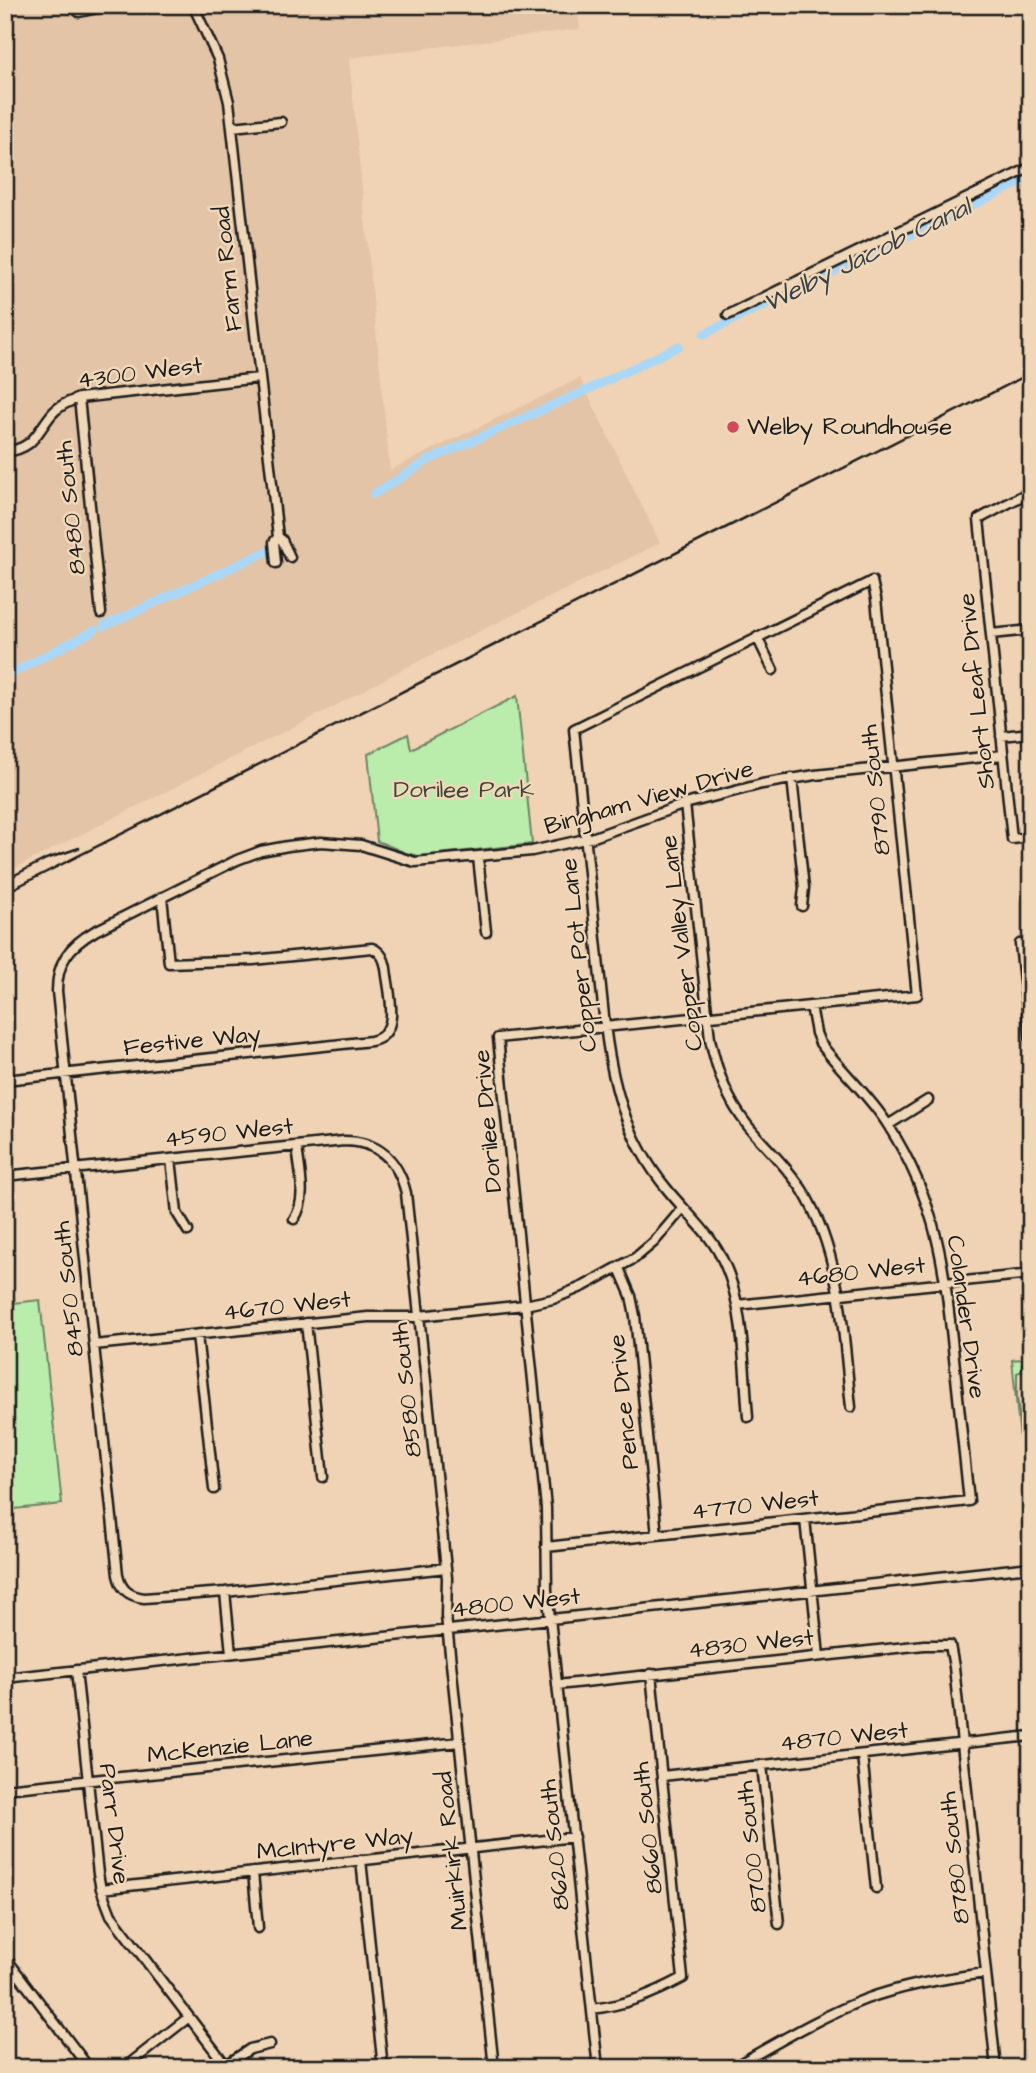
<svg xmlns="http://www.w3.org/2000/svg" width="1036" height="2073" viewBox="0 0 1036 2073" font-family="'Architects Daughter',sans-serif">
  <rect width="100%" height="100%" fill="#f0d3b4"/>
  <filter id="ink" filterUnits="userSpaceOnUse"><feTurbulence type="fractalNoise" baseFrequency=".0143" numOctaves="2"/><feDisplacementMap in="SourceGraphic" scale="14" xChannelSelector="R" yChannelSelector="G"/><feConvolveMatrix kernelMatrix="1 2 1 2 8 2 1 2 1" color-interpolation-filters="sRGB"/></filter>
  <g filter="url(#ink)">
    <!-- built -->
    <path fill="#e4c4a6" d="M5,5H577L580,29L349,58L390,470L580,378L660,543L403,669L333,707L5,873Z"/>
    <!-- green -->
    <path fill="#baecac" stroke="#6b8464" stroke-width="2" d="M517,696L532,844L419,856L406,853L377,841L368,754L408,734L411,749Z
      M40,1300L62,1504L5,1510V1304Z
      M1031,1358V1362L1022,1364V1371L1017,1373V1397L1031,1508V1547L1012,1360Z"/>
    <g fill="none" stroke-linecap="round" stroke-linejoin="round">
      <!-- canal -->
      <path stroke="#abd7f7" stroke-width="9" d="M704,334L1031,177
        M374,494L429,460L587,390L679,346
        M104,626L270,550
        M14,672L95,630"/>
      <!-- minor casing -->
      <g stroke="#1c1c1c" stroke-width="13">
        <path id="minor" d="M193,5L218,59L229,102L278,537
          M79,12L112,5
          M232,127L281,122
          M728,315L1031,167
          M79,398L101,613
          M5,452C34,448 35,435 51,415C58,406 68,402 79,398L259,378
          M1031,491L979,519L1012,839L1031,837
          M276,563L274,542L278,537L282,540L290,557
          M991,634L1031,630
          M757,637L773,670
          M1001,736L1031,733
          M792,778L804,888L802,906
          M685,804L710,1039C717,1071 727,1100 748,1126C766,1148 787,1166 803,1191C842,1255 843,1334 851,1407
          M478,857L486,932
          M1031,943L1020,944L1031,1046
          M5,1080L371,1041C403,1035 388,991 386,968C384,958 381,952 372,948L253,960L169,963L162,897
          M888,1125L928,1100
          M171,1159L177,1213L188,1231
          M5,1176L344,1141C378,1141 398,1160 406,1193L447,1578L446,1616L494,2068
          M294,1219C308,1199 299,1169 297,1146
          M619,1268L631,1296L635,1316L657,1535
          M737,1305L1031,1274
          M306,1323L323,1477
          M197,1335L214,1489
          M94,1345L368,1317H409L525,1305L553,1299L584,1286L635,1258L654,1242L683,1208
          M805,1519L819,1656
          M546,1547L969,1501C964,1454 959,1406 954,1358C945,1270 938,1203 888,1125C869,1095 842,1072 820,1043L816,1033L811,1006
          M446,1568L225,1592L144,1598C129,1596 121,1590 118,1575L57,991C57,962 69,946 95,931L237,860L261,851L288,846L321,842L361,845L415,862L532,851L594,837L685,804L762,784L815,775L1003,755
          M225,1592L231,1653
          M76,1670L98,1874L101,1889L111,1915L228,2068
          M5,1678L1031,1567
          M557,1685L924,1645H950L954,1667L996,2068
          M862,1755L876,1888
          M762,1765L779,1924
          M662,1776L1031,1736
          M5,1789L460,1742
          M361,1860L383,2068
          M253,1872L258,1928
          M101,1889L574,1837
          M5,1957L89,2068
          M592,2009C626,2005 653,1994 683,1978L651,1674
          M226,2065L250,2049L270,2044
          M124,2068L189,2017
          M598,2068L547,1590L546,1508L498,1038L596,1028L614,1026L917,995L876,599L872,581L574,729L604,1016C611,1081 625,1138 667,1189C687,1214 712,1234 725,1265C744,1307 744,1371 748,1417
          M732,2068C775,2044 819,2017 866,1999C905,1985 945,1978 986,1973"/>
      </g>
      <!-- minor -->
      <use href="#minor" stroke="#f0d7b8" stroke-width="8"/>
      <!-- rail -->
      <path stroke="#1c1c1c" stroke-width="2.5" d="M5,880L46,859L79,848
        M5,893L1031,373"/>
    </g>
  </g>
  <!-- markers -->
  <circle fill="#d1495b" stroke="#f0d7b8" stroke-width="2.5" cx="733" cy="427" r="7"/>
  <g text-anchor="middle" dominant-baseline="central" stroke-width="5" stroke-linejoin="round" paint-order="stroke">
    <!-- street labels -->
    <g font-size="24" fill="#1c1c1c" stroke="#f0d7b8">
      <text transform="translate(228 269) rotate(-96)">Farm Road</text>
      <text transform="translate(140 373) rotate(-7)">4300 West</text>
      <text transform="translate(71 508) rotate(-96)">8480 South</text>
      <text transform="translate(977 691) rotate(-96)">Short Leaf Drive</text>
      <text transform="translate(876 790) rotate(-96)">8790 South</text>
      <text transform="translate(649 798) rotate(-16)">Bingham View Drive</text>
      <text transform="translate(682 943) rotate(-97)">Copper Valley Lane</text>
      <text transform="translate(579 955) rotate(-96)">Copper Pot Lane</text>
      <text transform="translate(192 1041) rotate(-6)">Festive Way</text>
      <text transform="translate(488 1121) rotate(-95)">Dorilee Drive</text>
      <text transform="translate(229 1133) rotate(-6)">4590 West</text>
      <text transform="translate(861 1272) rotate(-6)">4680 West</text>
      <text transform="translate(69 1289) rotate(-96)">8450 South</text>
      <text transform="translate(287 1306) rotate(-6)">4670 West</text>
      <text transform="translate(966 1317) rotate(82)">Colander Drive</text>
      <text transform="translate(407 1390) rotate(-96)">8580 South</text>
      <text transform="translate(624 1402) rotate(-96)">Pence Drive</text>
      <text transform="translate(755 1505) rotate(-6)">4770 West</text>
      <text transform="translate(516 1603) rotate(-6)">4800 West</text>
      <text transform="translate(751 1644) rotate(-6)">4830 West</text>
      <text transform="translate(844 1737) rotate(-6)">4870 West</text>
      <text transform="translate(230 1747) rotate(-6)">McKenzie Lane</text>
      <text transform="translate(114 1824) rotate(83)">Parr Drive</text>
      <text transform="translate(648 1828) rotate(-96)">8660 South</text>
      <text transform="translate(335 1844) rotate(-6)">McIntyre Way</text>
      <text transform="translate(555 1845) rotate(-96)">8620 South</text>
      <text transform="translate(752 1847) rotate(-96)">8700 South</text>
      <text transform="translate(452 1851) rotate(-96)">Muirkirk Road</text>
      <text transform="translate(955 1858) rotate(-96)">8780 South</text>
    </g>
    <!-- poi labels -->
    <g font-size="24" fill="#1c1c1c" stroke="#f0d7b8" text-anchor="start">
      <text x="747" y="427">Welby Roundhouse</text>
    </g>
    <!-- park labels -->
    <g font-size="24" fill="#3c4639" stroke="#f0d7b8">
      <text x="464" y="790">Dorilee Park</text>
    </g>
    <!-- water labels -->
    <g font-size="26" font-style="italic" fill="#394148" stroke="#f0d7b8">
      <text transform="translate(867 255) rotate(-26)">Welby Jacob Canal</text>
    </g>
  </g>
  <!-- margin -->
  <rect width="1036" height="2073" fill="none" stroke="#f0d7b8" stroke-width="28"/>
  <rect x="14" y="14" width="1008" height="2045" fill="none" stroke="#1c1c1c" stroke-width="2.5" filter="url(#ink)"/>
</svg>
